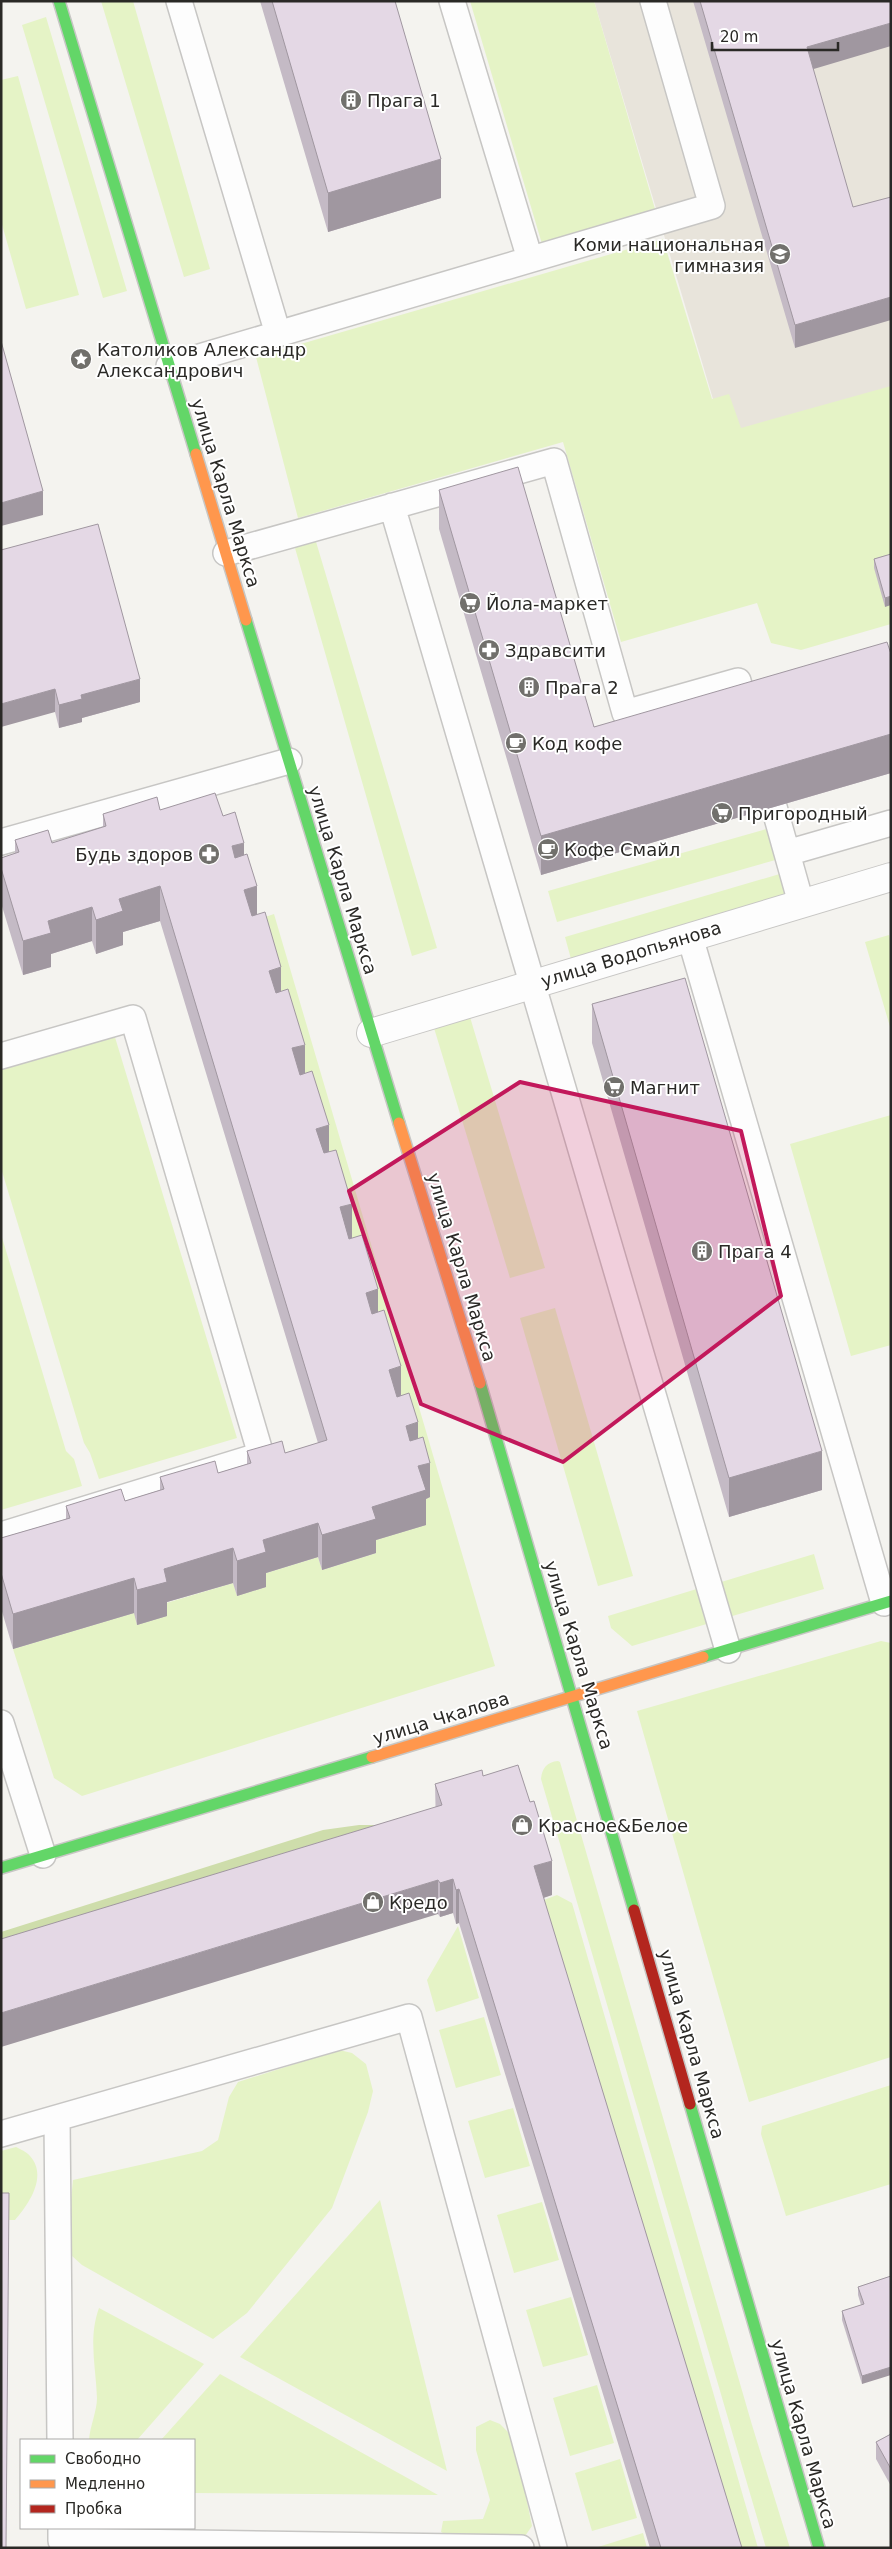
<svg xmlns="http://www.w3.org/2000/svg" width="892" height="2549" viewBox="0 0 892 2549" font-family="'DejaVu Sans',sans-serif">
  <rect width="100%" height="100%" fill="#f4f3ef"/>
  <!-- built -->
  <path fill="#e8e4db" d="M594,1H891V563L745,506Z"/>
  <!-- green -->
  <path fill="#e5f3c6" d="M101,1H133L210,269L184,277Z
    M470,1H594L655,209L542,244Z
    M46,17L127,291L103,298L22,25Z
    M18,76L79,295L26,309L1,221V80Z
    M663,239L712,399L729,394L741,428L891,386V624L801,650L771,643L757,603L621,642L563,442L298,518L256,357Z
    M314,535L437,948L412,956L293,541Z
    M770,828L779,859L557,922L548,891Z
    M783,873L790,895L571,959L565,937Z
    M274,914L495,1666L82,1796L54,1778L13,1649L233,1583L237,1595L266,1587L263,1574L318,1557L322,1570L376,1553L244,924Z
    M889,935L891,942V1030L865,942Z
    M470,1017L545,1268L510,1278L434,1028Z
    M114,1034L237,1438L99,1479L90,1453L84,1443L1,1168V1072L2,1066Z
    M891,1115V1345L851,1356L790,1144Z
    M1,1234L66,1451L74,1459L82,1486L1,1510Z
    M555,1308L633,1576L598,1586L520,1318Z
    M814,1554L824,1589L729,1617L718,1583Z
    M700,1588L710,1623L632,1646L611,1628L608,1616Z
    M881,1641L891,1643V2057L749,2102L637,1711Z
    M558,1761L560,1762L752,2425L790,2548H766L541,1779C542,1768 547,1762 558,1761Z
    M557,1895L572,1903L758,2548H733L536,1903Z
    M458,1926L479,1998L436,2012L427,1980Z
    M484,2017L501,2075L456,2088L439,2030Z
    M339,2050L352,2053L366,2064L373,2091L368,2112L332,2208L247,2313L213,2339L82,2265L72,2256L68,2228L73,2180L202,2151L218,2140L229,2097L238,2082Z
    M891,2085V2184L786,2216L761,2134L762,2126Z
    M513,2108L530,2166L485,2178L468,2121Z
    M16,2147C20,2149 27,2152 30,2156C48,2176 29,2204 15,2220H1V2151Z
    M380,2200L447,2471L240,2357Z
    M542,2202L559,2260L514,2273L497,2215Z
    M571,2297L588,2355L543,2367L526,2310Z
    M99,2308L204,2364L137,2440H89C90,2426 97,2411 97,2398C96,2368 88,2338 99,2308Z
    M220,2374L438,2495L194,2493V2440H161Z
    M597,2385L614,2443L570,2456L553,2398Z
    M490,2420L500,2424L514,2438L532,2526L523,2539L453,2538L441,2532L443,2521L483,2519L490,2500L476,2450V2427Z
    M620,2459L637,2518L592,2531L575,2473Z
    M643,2533L647,2548H599L598,2547Z"/>
  <!-- forest -->
  <path fill="#ceddab" d="M359,1825H387L1,1969V1932L323,1830Z"/>
  <g fill="none" stroke-linecap="round" stroke-linejoin="round">
    <!-- lane casing -->
    <g stroke="#c7c6c4" stroke-width="28">
      <path id="lane" d="M179,1L278,334
        M452,1L530,259
        M169,366L712,206L653,1
        M392,506L728,1650
        M226,553L554,461L625,713L738,681L748,718
        M774,807L801,903
        M1,842L289,761
        M787,853L891,823
        M690,937L884,1603
        M1,1056L133,1018L261,1455L1,1535
        M1,1723L43,1855
        M57,2118L60,2440
        M1,2134L409,2017L554,2548
        M61,2528V2541L521,2548"/>
    </g>
    <!-- street casing -->
    <g stroke="#c7c6c4" stroke-width="30">
      <path id="street" d="M371,1033L891,877"/>
    </g>
    <!-- fast casing -->
    <g stroke="#c7c6c4" stroke-width="14">
      <path id="fast" d="M59,1L196,454
        M246,620L399,1123
        M480,1383L634,1910
        M703,1657L891,1601
        M1,1868L372,1757
        M690,2104L819,2548"/>
    </g>
    <!-- slow casing -->
    <g stroke="#c7c6c4" stroke-width="14">
      <path id="slow" d="M196,454L246,620
        M399,1123L480,1383
        M372,1757L703,1657"/>
    </g>
    <!-- jam casing -->
    <g stroke="#c7c6c4" stroke-width="14">
      <path id="jam" d="M634,1910L690,2104"/>
    </g>
    <!-- lane -->
    <use href="#lane" stroke="#fdfdfd" stroke-width="25"/>
    <!-- street -->
    <use href="#street" stroke="#fdfdfd" stroke-width="28"/>
    <!-- fast -->
    <use href="#fast" stroke="#63d668" stroke-width="11"/>
    <!-- slow -->
    <use href="#slow" stroke="#ff974d" stroke-width="11"/>
    <!-- jam -->
    <use href="#jam" stroke="#b3261e" stroke-width="11"/>
  </g>
  <!-- wall -->
  <path fill="#c4bac5" d="M260,1H395L441,198L328,232Z
    M693,1H891L813,69L795,348Z
    M439,490L594,727L891,654V773L541,875L439,529Z
    M1,550L140,702L82,718V722L59,728L55,712Z
    M891,554L885,607L874,568V559Z
    M160,810L223,816L244,856L257,915L281,991L305,1073L329,1152L352,1238L378,1313L401,1395L418,1438L430,1497L426,1499V1525L376,1540V1553L322,1570L318,1557L266,1573V1587L237,1596L233,1583L167,1602V1616L137,1625L134,1613L13,1649L1,1608V1538L66,1519V1506L125,1501L160,1490V1477L218,1473L247,1464V1451L285,1453L318,1443L160,921L123,932V945L96,954L92,941L51,954V967L23,975L1,903V858L15,853V840L52,843L103,827V814Z
    M592,1004L822,1490L729,1517L592,1043Z
    M483,1776L552,1895L543,1898L742,2548H650L459,1923L456,1924L453,1913L440,1917L438,1914L435,1784Z
    M891,2276L862,2384L842,2320V2311L861,2305L858,2295V2287Z
    M891,2434V2486L876,2459V2442Z"/>
  <!-- shaded-wall -->
  <path fill="#a097a0" d="M891,23V46L807,71V47Z
    M441,159V198L328,232V193Z
    M891,297V320L795,348V325Z
    M43,491V515L1,526V503Z
    M891,596V605L885,607V598Z
    M140,679V702L82,718V722L59,728V705L81,695Z
    M55,689V712L1,727V704Z
    M891,734V773L541,875V836Z
    M244,843V878L232,881V846Z
    M160,886V921L123,932V945L96,954V920L119,899Z
    M257,886V920L244,924V890Z
    M92,907V941L51,954V967L23,975V941L48,921Z
    M281,967V1001L269,1005V971Z
    M305,1045V1079L292,1083V1048Z
    M329,1125V1159L316,1163V1129Z
    M352,1204V1238L340,1242V1207Z
    M378,1289V1323L366,1327V1293Z
    M401,1366V1400L389,1404V1370Z
    M418,1422V1456L406,1460V1426Z
    M822,1451V1490L729,1517V1478Z
    M430,1463V1497L426,1499V1525L376,1540V1553L322,1570V1535L372,1507L418,1466Z
    M318,1523V1557L266,1573V1587L237,1596V1561L263,1540Z
    M233,1548V1583L167,1602V1616L137,1625V1590L164,1569Z
    M134,1578V1613L13,1649V1614Z
    M552,1861V1895L534,1901V1866Z
    M453,1879V1913L440,1917V1883Z
    M438,1880V1914L1,2047V2013Z
    M459,1889V1923L456,1924V1890Z
    M891,2367V2375L862,2384V2376Z"/>
  <!-- building -->
  <path fill="#e4d8e5" stroke="#a097a0" d="M272,1H395L441,159L328,193Z
    M700,1H891V23L807,47L853,207L891,197V297L795,325Z
    M1,341L43,491L1,503Z
    M518,467L594,727L887,642L891,654V734L541,836L439,490Z
    M98,524L140,679L81,695L82,699L59,705L55,689L1,704V550Z
    M891,554V596L885,598L874,559Z
    M215,793L223,816L235,812L244,843L232,846L235,858L247,854L257,886L244,890L252,916L265,912L281,967L269,971L276,993L288,989L305,1045L292,1048L300,1075L312,1071L329,1125L316,1129L324,1153L336,1150L352,1204L340,1207L349,1239L362,1235L378,1289L366,1293L372,1314L384,1310L401,1366L389,1370L397,1397L409,1393L418,1422L406,1426L410,1441L423,1437L430,1463L418,1466L426,1490L372,1507L376,1519L322,1535L318,1523L263,1540L266,1552L237,1561L233,1548L164,1569L167,1582L137,1590L134,1578L13,1614L1,1573V1538L70,1518L66,1506L121,1489L125,1501L164,1489L160,1477L215,1461L218,1473L251,1463L247,1451L282,1441L285,1453L327,1440L160,886L119,899L123,911L96,920L92,907L48,921L51,933L23,941L1,868V858L19,852L15,840L48,830L52,843L106,826L103,814L157,797L160,810Z
    M685,978L822,1451L729,1478L592,1004Z
    M518,1765L530,1802L534,1801L552,1861L534,1866L742,2548H661L459,1889L456,1890L453,1879L440,1883L438,1880L1,2013V1939L442,1805L435,1784L482,1770L483,1776Z
    M1,2193H9L6,2548H1Z
    M891,2276V2367L862,2376L842,2311L864,2304L858,2287Z
    M891,2434V2469L876,2442Z"/>
  <!-- marked area -->
  <path fill="#c2185b" fill-opacity="0.2" stroke="#c2185b" stroke-width="4" stroke-linejoin="round" d="M520,1082L741,1131L781,1296L563,1462L421,1404L349,1191Z"/>
  <!-- icons -->
  <defs>
    <g id="building-disc" transform="scale(1.125)"><circle r="9.5" fill="#71706c" stroke="#fff"/><path d="M-4-6H4V6H1V3H-1V6H-4ZM-2.5-4.3h1.7v1.8h-1.7ZM.8-4.3h1.7v1.8H.8ZM-2.5-1h1.7V.8h-1.7ZM.8-1h1.7V.8H.8Z" fill="#fff"/></g>
    <g id="school-disc" transform="scale(1.125)"><circle r="9.5" fill="#71706c" stroke="#fff"/><path d="M0-5L7-2L0 1L-7-2ZM-4 1L0 2.5L4 1V4Q0 6-4 4Z" fill="#fff"/></g>
    <g id="sight-disc" transform="scale(1.125)"><circle r="9.5" fill="#71706c" stroke="#fff"/><path d="M0-6L1.8-2.2L6-1.7L2.9 1.2L3.7 5.4L0 3.3L-3.7 5.4L-2.9 1.2L-6-1.7L-1.8-2.2Z" fill="#fff"/></g>
    <g id="supermarket-disc" transform="scale(1.125)"><circle r="9.5" fill="#71706c" stroke="#fff"/><path d="M-6-5.5h2.5l.6 2H6L4.5 2H-2.5L-4.4-4H-6ZM-1.5 3.2a1.3 1.3 0 1 0 .1 0ZM3 3.2a1.3 1.3 0 1 0 .1 0Z" fill="#fff"/></g>
    <g id="pharmacy-disc" transform="scale(1.125)"><circle r="9.5" fill="#71706c" stroke="#fff"/><path d="M-2-6h4v4h4v4h-4v4h-4v-4h-4v-4h4Z" fill="#fff"/></g>
    <g id="cafe-disc" transform="scale(1.125)"><circle r="9.5" fill="#71706c" stroke="#fff"/><path d="M-5.5-4.5H6V0H3Q3 3.5 0 3.5H-2.5Q-5.5 3.5-5.5 0ZM3-3.2v2h1.7v-2ZM-6 4.5H4V6H-6Z" fill="#fff"/></g>
    <g id="shop-disc" transform="scale(1.125)"><circle r="9.5" fill="#71706c" stroke="#fff"/><path d="M-5-2.5h2.3a2.7 3.5 0 0 1 5.4 0H5L5.5 6h-11ZM-1.5-2.5h3a1.5 2.3 0 0 0-3 0Z" fill="#fff"/></g>
  </defs>
  <g fill-rule="evenodd">
    <use href="#building-disc" x="351" y="100"/>
    <use href="#school-disc" x="780" y="254"/>
    <use href="#sight-disc" x="81" y="359"/>
    <use href="#supermarket-disc" x="470" y="603"/>
    <use href="#pharmacy-disc" x="489" y="650"/>
    <use href="#building-disc" x="529" y="687"/>
    <use href="#cafe-disc" x="516" y="743"/>
    <use href="#supermarket-disc" x="722" y="813"/>
    <use href="#cafe-disc" x="548" y="849"/>
    <use href="#pharmacy-disc" x="209" y="854"/>
    <use href="#supermarket-disc" x="614" y="1087"/>
    <use href="#building-disc" x="702" y="1251"/>
    <use href="#shop-disc" x="522" y="1825"/>
    <use href="#shop-disc" x="373" y="1902"/>
  </g>
  <g text-anchor="middle" dominant-baseline="central" stroke-width="4" stroke-linejoin="round" paint-order="stroke">
    <!-- poi labels -->
    <g font-size="18" fill="#2a2926" stroke="#fff" text-anchor="start">
      <text x="367" y="100">Прага 1</text>
      <text x="764" y="244" text-anchor="end">Коми национальная<tspan x="764" dy="21">гимназия</tspan></text>
      <text x="97" y="349">Католиков Александр<tspan x="97" dy="21">Александрович</tspan></text>
      <text x="486" y="603">Йола-маркет</text>
      <text x="505" y="650">Здравсити</text>
      <text x="545" y="687">Прага 2</text>
      <text x="532" y="743">Код кофе</text>
      <text x="738" y="813">Пригородный</text>
      <text x="564" y="849">Кофе Смайл</text>
      <text x="193" y="854" text-anchor="end">Будь здоров</text>
      <text x="630" y="1087">Магнит</text>
      <text x="718" y="1251">Прага 4</text>
      <text x="538" y="1825">Красное&amp;Белое</text>
      <text x="389" y="1902">Кредо</text>
    </g>
    <!-- street labels -->
    <g font-size="18" fill="#2a2926" stroke="#fff">
      <text transform="translate(226 493) rotate(73)">улица Карла Маркса</text>
      <text transform="translate(343 880) rotate(73)">улица Карла Маркса</text>
      <text transform="translate(631 954) rotate(-17)">улица Водопьянова</text>
      <text transform="translate(462 1267) rotate(73)">улица Карла Маркса</text>
      <text transform="translate(579 1655) rotate(73)">улица Карла Маркса</text>
      <text transform="translate(441 1718) rotate(-17)">улица Чкалова</text>
      <text transform="translate(692 2044) rotate(74)">улица Карла Маркса</text>
      <text transform="translate(804 2434) rotate(74)">улица Карла Маркса</text>
    </g>
  </g>
  <!-- border -->
  <rect width="892" height="2549" fill="none" stroke="#2a2926" stroke-width="5"/>
  <!-- legend -->
  <rect x="20" y="2439" width="175" height="90" fill="#ffffff" stroke="#aaa9a8"/>
  <rect x="30" y="2455" width="25" height="8" fill="#63d668" stroke="#aaa9a8"/>
  <text x="65" y="2464" font-size="15" fill="#2a2926">Свободно</text>
  <rect x="30" y="2480" width="25" height="8" fill="#ff974d" stroke="#aaa9a8"/>
  <text x="65" y="2489" font-size="15" fill="#2a2926">Медленно</text>
  <rect x="30" y="2505" width="25" height="8" fill="#b3261e" stroke="#aaa9a8"/>
  <text x="65" y="2514" font-size="15" fill="#2a2926">Пробка</text>
  <!-- scale -->
  <path d="M712 42v8h126v-8" fill="none" stroke="#2a2926" stroke-width="2.5"/>
  <text x="720" y="42" font-size="15" fill="#2a2926" stroke="#ffffff" stroke-width="4" paint-order="stroke">20 m</text>
</svg>
